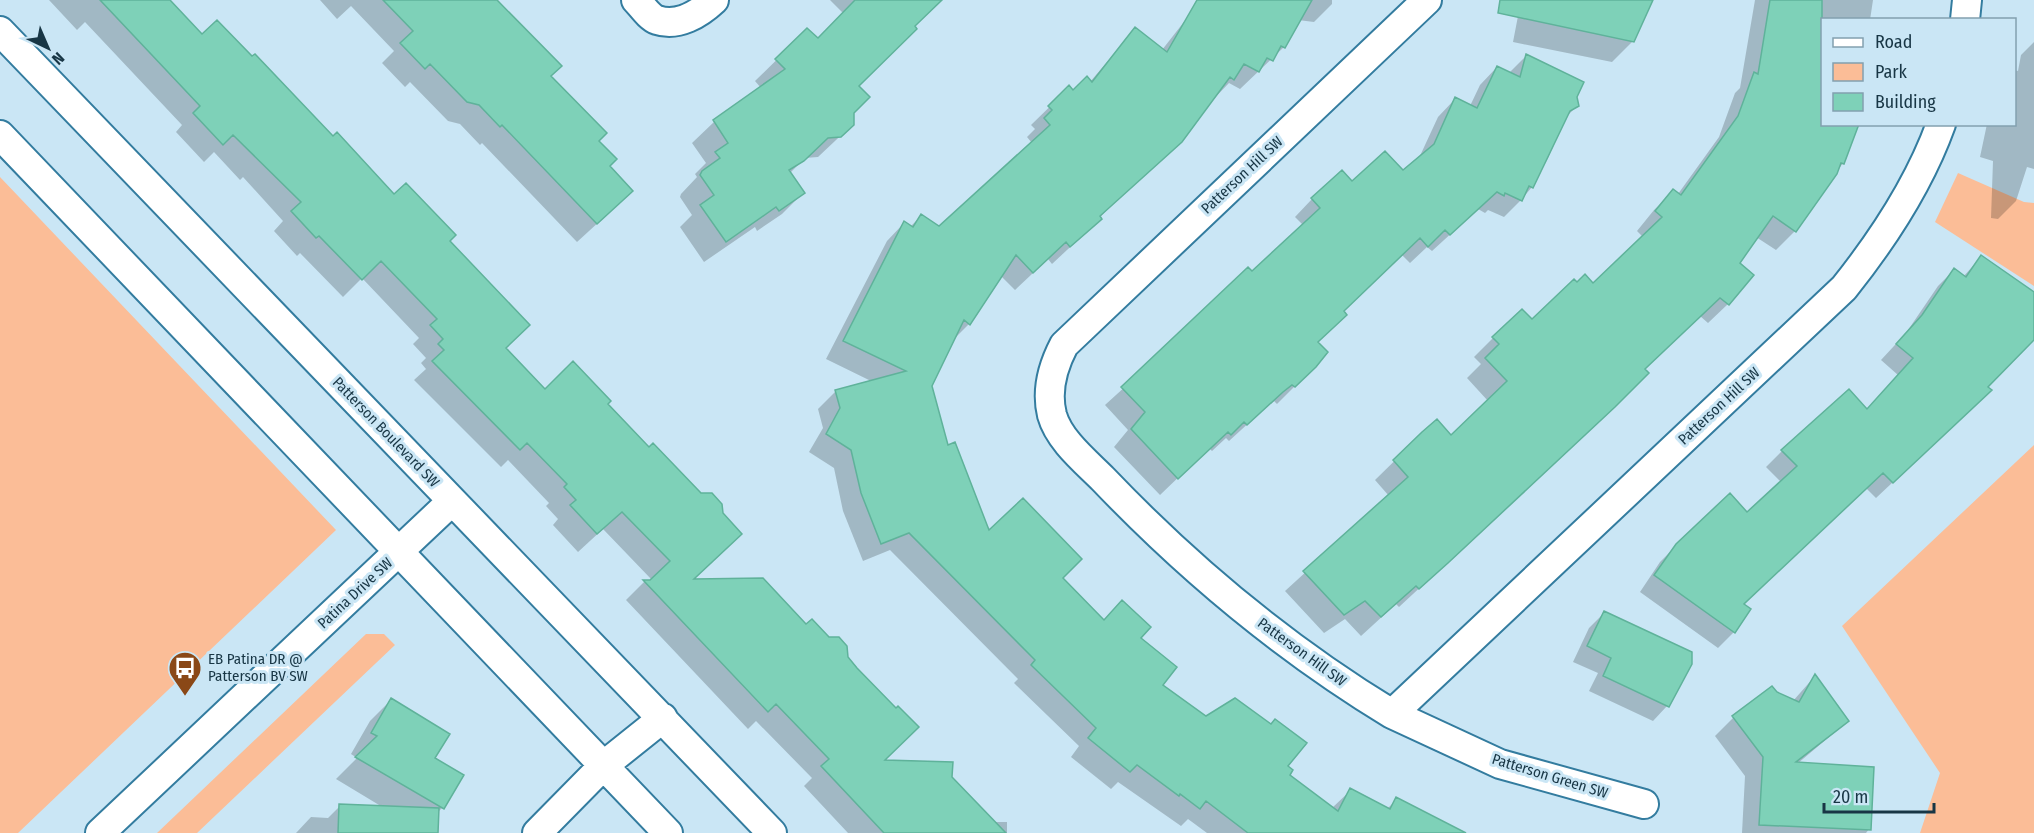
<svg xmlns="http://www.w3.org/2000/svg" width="2034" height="833" viewBox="0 0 2034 833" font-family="'Fira Sans Condensed',sans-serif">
  <rect width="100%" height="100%" fill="#cae6f5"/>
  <!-- green -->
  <path fill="#fbbd97" d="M1958,173L2024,202L2034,203V286L1935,222Z
    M0,177L336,530L18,833H0Z
    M2034,445V833H1920L1940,773L1842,626Z
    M366,634H384L395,645L197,833H157Z"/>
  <!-- shadow -->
  <path fill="#0003" d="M49,0H168L202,36L333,138L394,196L448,241L504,349L545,391L606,404L691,581L806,626L847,657L882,761L951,778L994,822H1007V833H848L804,786L812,778L756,721L748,729L626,600L644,582L652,580L603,529L578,552L553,525L558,519L546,506L549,503L508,460L501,467L414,380L426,369L421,363L426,358L413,344L419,338L362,278L343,297L300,253L297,256L274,231L283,221L243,177L240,180L214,152L204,162L176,132L182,125L85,22L77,30Z
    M320,0H496L597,141L608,166L612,210L577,242L482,143L480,145L460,124L448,121L410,82L405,87L382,63L394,51L351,6L337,19Z
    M830,0H925L857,86L853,124L818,157L805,158L789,174L803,193L782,214L757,231L755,227L704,262L680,227L692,215L680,197L681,194L697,177L695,174L706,163L692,143L714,122L761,88L755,81L807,30L818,39L843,13Z
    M1201,0H1332V4L1314,22L1298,20L1284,47L1240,89L1229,83L1082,236L1052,264L1048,259L1015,290L1001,276L969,324L952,341L930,386L947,447L989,533L1061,578L1103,622L1139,639L1160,685L1206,718L1286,766L1288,775L1332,808L1351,790L1387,809L1397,799L1420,833H1207L1188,819L1181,826L1118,782L1111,789L1071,757L1079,746L1014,683L1018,679L890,550L863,561L843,511L834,468L809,452L823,428L818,409L836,391L873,382L826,359L887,241L904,223L910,227L921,216L940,228L1032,143L1027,137L1035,129L1031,125L1069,88L1073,92L1090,82L1135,29L1162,50Z
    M1535,0H1648L1633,41L1612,62L1513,42L1518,16Z
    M1755,0H1873L1870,20H1822V124L1843,163L1795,231L1776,250L1756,237L1738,263L1752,275L1728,304L1708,323L1700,316L1644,369L1594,426L1399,607L1396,604L1361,636L1345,619L1324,633L1285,591L1389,496L1375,480L1423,433L1451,437L1488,401L1467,378L1481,364L1474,357L1493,338L1531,321L1577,284L1593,285L1643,237L1637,231L1654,210L1674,191L1678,194L1719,137L1735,93L1740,88Z
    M2034,42V169L2027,167L2016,201L1998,219L1991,218L1993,161L1980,157L1987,124H2014V70L2018,71L2021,55Z
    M1526,56L1575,97L1577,106L1566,117L1548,158L1532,187L1521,200L1504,217L1488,210L1485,213L1478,209L1432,251L1427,247L1410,263L1401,254L1342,311L1317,343L1315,366L1277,404L1274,401L1264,409L1229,441L1226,438L1212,451L1209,448L1160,495L1114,447L1128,430L1105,405L1303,225L1295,217L1312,199L1352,183L1403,172L1419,158L1438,117L1455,99L1470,106L1480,85L1497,67L1509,73Z
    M1981,257L2034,294V336L1986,387L1974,406L1876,498L1866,488L1742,605L1734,632L1718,648L1640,592L1660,562L1677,545L1747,514L1781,482L1766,467L1782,451L1867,410L1898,375L1881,360L1906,333L1938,286L1954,270L1963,277Z
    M1604,613L1667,706L1653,721L1589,691L1598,673L1573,662L1589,628Z
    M1815,676L1848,721L1797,764L1869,829L1866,833H1742L1745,776L1715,736L1733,718L1772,688L1776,693L1793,701Z
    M391,700L433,759L462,775L442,808L421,829L396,833H296L311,817L328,818L340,806L384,808L336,779L357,758L351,754L370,721Z"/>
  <!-- building -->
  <path fill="#7ed1b8" stroke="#5fb29a" stroke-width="1.5" d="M100,0H170L202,34L217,20L252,56L255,54L333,136L337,132L394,194L406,183L456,235L450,241L530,325L506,348L545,389L573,361L611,401L608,404L649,447L653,443L701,493H712L722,504L723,513L742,534L694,579L763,578L806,624L812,619L829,637H839L847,646L848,657L857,668L896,708L898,706L919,727L885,760L953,762L952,777L1006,833H884L821,766L829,759L776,704L768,712L643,580H650L670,561L622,512L597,534L570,505L576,500L564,487L567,484L527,443L520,450L432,361L444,350L438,344L443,339L430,325L437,319L381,261L362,280L319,236L316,238L291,211L301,202L233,135L223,145L193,113L200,106Z
    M383,0H497L562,66L551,76L607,133L599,141L617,159L610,166L633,191L597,224L502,125L500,127L479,105L467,102L430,64L425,69L400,43L413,31Z
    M855,0H942L915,26L917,29L859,86L870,97L854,113V125L841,137L828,138L804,161L789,170L805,193L779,211L776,207L726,242L700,205L714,195L700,175L702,171L720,158L715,152L728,143L713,120L785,69L775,59L807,28L818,38Z
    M1197,0H1312L1285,48L1281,46L1273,61L1267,58L1259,72L1244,64L1234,80L1230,77L1182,142L1100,216L1102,219L1070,247L1066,242L1033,273L1016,255L970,325L964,320L932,386L948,445L955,442L989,530L1023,498L1082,559L1063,578L1104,620L1122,600L1151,627L1141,638L1177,667L1163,685L1206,716L1235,698L1271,724L1275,719L1307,743L1288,766L1293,770L1290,775L1338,811L1350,788L1390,809L1396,797L1466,833H1248L1206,801L1200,809L1180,794L1179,796L1137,765L1130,772L1088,738L1096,728L1031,665L1035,660L909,533L881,544L861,493L851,450L826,434L840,408L835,390L906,371L843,341L904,221L913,227L921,214L939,226L1050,125L1044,118L1052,110L1048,106L1069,85L1073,90L1087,76L1092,82L1135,27L1167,52Z
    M1500,0H1653L1634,42L1498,13Z
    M1770,0H1822V124H1859L1844,164L1841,163L1837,174L1796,232L1773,216L1740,263L1754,275L1729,305L1720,298L1645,369L1649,373L1615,407L1448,563L1419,589L1416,586L1381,617L1365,601L1344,615L1303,571L1408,477L1393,460L1422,432L1437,419L1451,435L1507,381L1485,358L1499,344L1492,337L1522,309L1532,319L1574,279L1577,282L1585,274L1593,283L1662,217L1655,211L1673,189L1681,195L1738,116L1754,72L1758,74Z
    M1526,54L1584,82L1577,97L1579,106L1570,111L1533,188L1529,186L1522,201L1505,193L1504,196L1497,192L1450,235L1445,230L1428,247L1420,238L1344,311L1347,315L1318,342L1328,352L1316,367L1295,387L1292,385L1283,392L1247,425L1244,422L1231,435L1228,432L1178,479L1131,429L1145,412L1121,387L1248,267L1252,271L1320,208L1311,198L1342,170L1352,181L1385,151L1403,170L1434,144L1455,97L1477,108L1497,66L1520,77Z
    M1981,255L2034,292V340L1988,387L1992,390L1893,483L1883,473L1744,604L1751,609L1735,633L1654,575L1676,544L1730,493L1747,512L1797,466L1781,450L1849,389L1867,409L1913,358L1896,344L1922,315L1954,268L1966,277Z
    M1604,611L1692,652V664L1669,707L1603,676L1611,658L1587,646Z
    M1815,674L1849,721L1796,762L1874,767L1871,830L1759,825L1763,757L1732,716L1772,686L1777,692L1799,702Z
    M391,698L450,734L435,758L464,775L444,809L355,757L377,736L371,733Z
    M339,804L439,808L438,833H338Z"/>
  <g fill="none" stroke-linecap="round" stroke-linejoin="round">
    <!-- street casing -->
    <g stroke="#337c9f" stroke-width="32">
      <path id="street" d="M636,0C642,6 649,17 657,20C678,27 699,14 714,0
        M1427,0L1064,345C1053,366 1046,391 1052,415C1059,440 1085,461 1103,479C1189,569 1285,649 1392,714L1844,288C1884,238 1919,185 1941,124
        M1965,20L1967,0
        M0,31L772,833
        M0,135L668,833
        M1392,714L1500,764L1644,804
        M100,833L452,501
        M537,833L603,766L663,718"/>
    </g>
    <!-- street -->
    <use href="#street" stroke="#fff" stroke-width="28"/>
  </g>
  <!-- icons -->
  <defs>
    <g id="bus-pin" transform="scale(1.725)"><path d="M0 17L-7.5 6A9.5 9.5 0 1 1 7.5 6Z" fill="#8a4817" stroke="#cae6f5"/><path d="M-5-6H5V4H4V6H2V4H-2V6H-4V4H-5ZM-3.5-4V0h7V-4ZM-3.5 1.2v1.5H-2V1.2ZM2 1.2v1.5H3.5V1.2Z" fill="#fff"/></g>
  </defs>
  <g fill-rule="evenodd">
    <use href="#bus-pin" x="185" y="668"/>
  </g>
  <g text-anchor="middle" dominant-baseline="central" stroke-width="6" stroke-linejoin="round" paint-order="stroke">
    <!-- street labels -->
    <g font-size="15" fill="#183645" stroke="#cae6f5">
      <text transform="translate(1242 175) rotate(-43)">Patterson Hill SW</text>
      <text transform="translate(1719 406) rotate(-43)">Patterson Hill SW</text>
      <text transform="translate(386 432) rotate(46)">Patterson Boulevard SW</text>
      <text transform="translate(355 593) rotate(-43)">Patina Drive SW</text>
      <text transform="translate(1302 652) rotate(36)">Patterson Hill SW</text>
      <text transform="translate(1550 776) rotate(17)">Patterson Green SW</text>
    </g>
    <!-- poi labels -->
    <g font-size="15" fill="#183645" stroke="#cae6f5" text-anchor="start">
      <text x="208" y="659">EB Patina DR @<tspan x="208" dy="17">Patterson BV SW</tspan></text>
    </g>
  </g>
  <!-- legend -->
  <rect x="1821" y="18" width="195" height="108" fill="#cae6f5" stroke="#83a0af" stroke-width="1.5"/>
  <rect x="1833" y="38" width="30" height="9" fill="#ffffff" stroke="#83a0af" stroke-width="1.5"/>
  <text x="1875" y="48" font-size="18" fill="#183645">Road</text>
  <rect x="1833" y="63" width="30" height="18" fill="#fbbd97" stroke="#83a0af" stroke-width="1.5"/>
  <text x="1875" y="78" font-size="18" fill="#183645">Park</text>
  <rect x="1833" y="93" width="30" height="18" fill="#7ed1b8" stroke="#83a0af" stroke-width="1.5"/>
  <text x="1875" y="108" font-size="18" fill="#183645">Building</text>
  <!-- north arrow -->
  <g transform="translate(48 48) rotate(136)" stroke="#cae6f5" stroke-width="4.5" paint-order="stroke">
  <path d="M0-4.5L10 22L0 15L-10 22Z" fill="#183645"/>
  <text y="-9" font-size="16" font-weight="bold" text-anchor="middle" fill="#183645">N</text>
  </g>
  <!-- scale -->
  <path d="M1824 803v9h110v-9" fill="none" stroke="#183645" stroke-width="3"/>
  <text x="1833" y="803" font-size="18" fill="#183645" stroke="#cae6f5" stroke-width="4.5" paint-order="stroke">20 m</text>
</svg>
